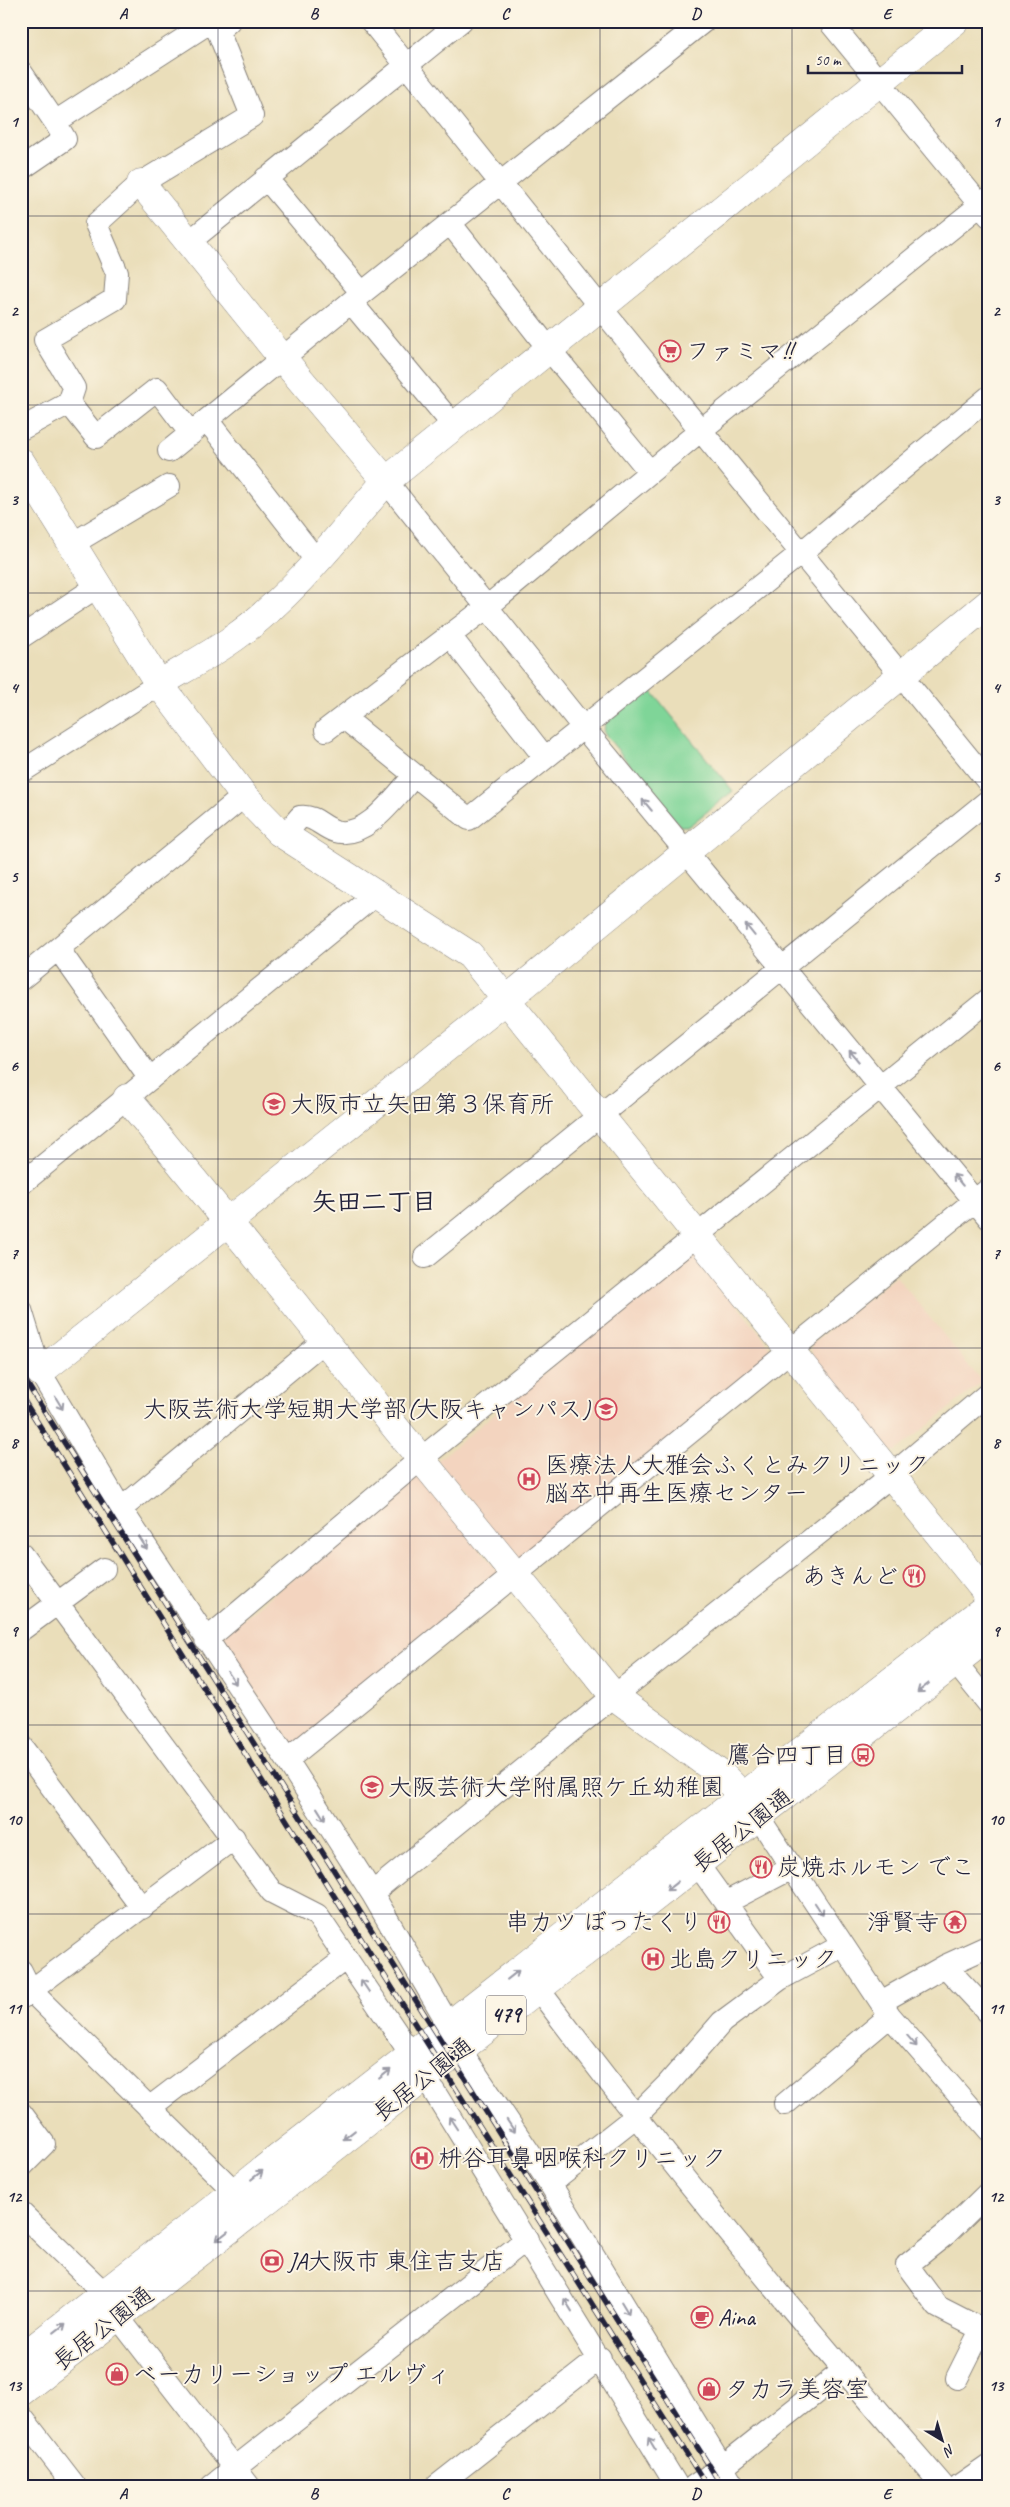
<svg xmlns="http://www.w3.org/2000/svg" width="1010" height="2507" viewBox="0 0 1010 2507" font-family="Caveat,'Klee One',sans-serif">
  <rect width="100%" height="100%" fill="#fcf5e5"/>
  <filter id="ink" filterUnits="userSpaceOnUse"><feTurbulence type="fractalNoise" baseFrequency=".02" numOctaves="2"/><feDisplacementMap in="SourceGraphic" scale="10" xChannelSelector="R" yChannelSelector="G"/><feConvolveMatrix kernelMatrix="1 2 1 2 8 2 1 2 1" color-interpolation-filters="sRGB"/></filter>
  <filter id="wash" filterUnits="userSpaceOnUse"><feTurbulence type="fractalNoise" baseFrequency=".0096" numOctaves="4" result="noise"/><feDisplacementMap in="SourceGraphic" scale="20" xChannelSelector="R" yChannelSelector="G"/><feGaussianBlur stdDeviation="1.12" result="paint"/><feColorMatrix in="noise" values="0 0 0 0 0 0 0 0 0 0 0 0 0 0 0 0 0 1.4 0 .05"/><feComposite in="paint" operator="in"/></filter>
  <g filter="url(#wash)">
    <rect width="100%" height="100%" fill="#eadeba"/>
    <!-- built -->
    <path fill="#f3d4bf" d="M694,1250L777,1356L519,1564L437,1461Z
      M896,1276L982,1382L896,1451L888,1450L812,1355L811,1344Z
      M416,1478L426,1480L497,1570L498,1582L297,1743L287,1740L224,1647L225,1634Z"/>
    <!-- park -->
    <path fill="#7fd598" stroke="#507c6a" d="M649,688L733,791L689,826H680L604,733L605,723Z"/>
  </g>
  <g filter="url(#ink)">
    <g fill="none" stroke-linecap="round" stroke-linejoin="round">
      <!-- street casing -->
      <g stroke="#86807a" stroke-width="24">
        <path id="street" d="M371,21L600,307L989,783
          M829,21L989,216
          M21,72L55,122
          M21,169L65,139L55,122L210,22
          M266,178L362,293
          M450,223L549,349L650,472
          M189,242L461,21
          M351,302L454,426
          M69,403L96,437L157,389L191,434
          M207,420L316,560
          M21,429L69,403L74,388L45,340L115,299L117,273L96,224L141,183L252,116L218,31L229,21
          M169,451L362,293L704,21
          M386,481L583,727L989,1218
          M72,544L169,486
          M450,636L545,758
          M21,637L98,586
          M343,717L469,819L801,553L989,397
          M326,730L487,607L701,430L989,198
          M21,772L159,684
          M284,836L300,817C315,815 322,827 335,831C367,840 396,795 415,775
          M59,950L150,1079
          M21,979L244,796
          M21,1184L375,895
          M425,1257L989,800
          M21,1310L40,1372L121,1509L287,1760L372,1893L449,2025L460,2050L549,2182L734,2486
          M121,1509L325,1340
          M21,1554L272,1892L317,1915L411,2054L677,2486
          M21,1630L104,1569
          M206,1640L422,1458L989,999
          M955,1662L989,1704
          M21,1746L142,1908
          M287,1760L989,1189
          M759,1818L890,2016L989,2130
          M698,1865L780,1979
          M372,1893L614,1696L891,1476L989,1393
          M725,1903L792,1868
          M945,1966L989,2013
          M21,1971L31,1991L235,2192
          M539,1990C667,2161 803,2325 943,2486
          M21,1998L234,1838
          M881,2002L945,1966L989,1946
          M785,2104L890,2016
          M149,2108L346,1958
          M21,2113L44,2144L21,2167
          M549,2182L560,2176L635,2117L668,2084L722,2022L780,1979L843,1945
          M21,2213L104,2293
          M118,2317L249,2486
          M983,2330L938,2307L907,2265L946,2234L989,2192
          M957,2378L976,2340L989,2322
          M21,2416L75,2486
          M212,2486L527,2239
          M437,2486L600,2358
          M694,2486L722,2467L843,2371
          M960,2486L989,2466"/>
      </g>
      <!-- secondary casing -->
      <g stroke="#86807a" stroke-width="29">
        <path id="secondary" d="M141,183L283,359L386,481
          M21,462L159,684L244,796L279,832L470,955L989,1596
          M159,684C184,669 210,655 234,638C293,596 339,535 386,481L955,21
          M127,1098L614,1696L723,1776L743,1796L757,1815
          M40,1372L506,1000L989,603"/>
      </g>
      <!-- highway casing -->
      <g stroke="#86807a" stroke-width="29">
        <path id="highway" d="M21,2358L989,1605
          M21,2392C345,2141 666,1888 989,1636"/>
      </g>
      <!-- street -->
      <use href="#street" stroke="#fff" stroke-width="22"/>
      <!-- secondary -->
      <use href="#secondary" stroke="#fff" stroke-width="28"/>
      <!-- highway -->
      <use href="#highway" stroke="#fff" stroke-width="28"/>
      <!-- rail casing -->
      <g stroke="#22223b" stroke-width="5.5">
        <path id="rail" d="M21,1374L722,2486
          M21,1396L341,1907L707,2486"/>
      </g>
      <!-- rail -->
      <use href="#rail" stroke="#fcf5e5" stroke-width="4" stroke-dasharray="11" stroke-linecap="butt"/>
    </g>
    <!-- one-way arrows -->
    <defs><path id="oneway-shaft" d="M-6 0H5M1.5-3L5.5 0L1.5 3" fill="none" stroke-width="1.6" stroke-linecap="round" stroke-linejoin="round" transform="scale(1.25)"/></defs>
    <g stroke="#9c9ca7">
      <use href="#oneway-shaft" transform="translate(647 805) rotate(-130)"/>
      <use href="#oneway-shaft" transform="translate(750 930) rotate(-129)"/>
      <use href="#oneway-shaft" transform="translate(854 1056) rotate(-130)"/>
      <use href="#oneway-shaft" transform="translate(958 1180) rotate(-130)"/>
      <use href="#oneway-shaft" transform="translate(59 1403) rotate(59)"/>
      <use href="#oneway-shaft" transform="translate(143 1543) rotate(57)"/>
      <use href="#oneway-shaft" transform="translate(232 1678) rotate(56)"/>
      <use href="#oneway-shaft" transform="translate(923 1688) rotate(142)"/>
      <use href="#oneway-shaft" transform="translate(321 1814) rotate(58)"/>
      <use href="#oneway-shaft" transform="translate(672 1886) rotate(142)"/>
      <use href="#oneway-shaft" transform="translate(819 1909) rotate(57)"/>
      <use href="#oneway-shaft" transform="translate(513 1975) rotate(-38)"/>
      <use href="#oneway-shaft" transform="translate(365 1986) rotate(-124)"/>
      <use href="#oneway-shaft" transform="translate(912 2041) rotate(49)"/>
      <use href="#oneway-shaft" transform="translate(385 2074) rotate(-38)"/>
      <use href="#oneway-shaft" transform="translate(453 2123) rotate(-123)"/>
      <use href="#oneway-shaft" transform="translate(511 2126) rotate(56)"/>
      <use href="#oneway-shaft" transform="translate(349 2135) rotate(142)"/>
      <use href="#oneway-shaft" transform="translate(257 2175) rotate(-38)"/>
      <use href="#oneway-shaft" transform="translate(222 2236) rotate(142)"/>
      <use href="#oneway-shaft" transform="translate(568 2305) rotate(-122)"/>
      <use href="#oneway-shaft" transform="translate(625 2308) rotate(59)"/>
      <use href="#oneway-shaft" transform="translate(60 2328) rotate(-38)"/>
      <use href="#oneway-shaft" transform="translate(652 2444) rotate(-121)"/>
    </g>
  </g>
  <!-- grid -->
  <path fill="none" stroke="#22223b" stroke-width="1" stroke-opacity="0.55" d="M218,21V2486M410,21V2486M600,21V2486M792,21V2486M21,216H989M21,405H989M21,593H989M21,782H989M21,971H989M21,1159H989M21,1348H989M21,1536H989M21,1725H989M21,1914H989M21,2102H989M21,2291H989"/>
  <!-- icons -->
  <defs>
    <g id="supermarket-ring" transform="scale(1.125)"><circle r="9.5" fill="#fcf5e5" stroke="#d1495b" stroke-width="1.5"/><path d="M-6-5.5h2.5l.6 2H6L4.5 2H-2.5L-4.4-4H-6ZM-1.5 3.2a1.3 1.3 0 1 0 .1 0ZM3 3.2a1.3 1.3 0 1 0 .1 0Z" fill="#d1495b"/></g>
    <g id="school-ring" transform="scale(1.125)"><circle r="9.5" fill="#fcf5e5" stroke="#d1495b" stroke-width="1.5"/><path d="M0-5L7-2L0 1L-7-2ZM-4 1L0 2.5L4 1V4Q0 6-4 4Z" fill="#d1495b"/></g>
    <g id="university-ring" transform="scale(1.125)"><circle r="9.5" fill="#fcf5e5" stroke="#d1495b" stroke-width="1.5"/><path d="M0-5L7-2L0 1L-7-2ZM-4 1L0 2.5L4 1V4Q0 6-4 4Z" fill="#d1495b"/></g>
    <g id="hospital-ring" transform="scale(1.125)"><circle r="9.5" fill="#fcf5e5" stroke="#d1495b" stroke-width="1.5"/><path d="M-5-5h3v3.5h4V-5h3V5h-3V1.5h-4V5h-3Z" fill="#d1495b"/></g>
    <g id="restaurant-ring" transform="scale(1.125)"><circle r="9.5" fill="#fcf5e5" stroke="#d1495b" stroke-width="1.5"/><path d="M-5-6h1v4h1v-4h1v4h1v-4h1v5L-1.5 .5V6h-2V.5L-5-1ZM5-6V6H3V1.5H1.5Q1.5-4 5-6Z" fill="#d1495b"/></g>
    <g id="bus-ring" transform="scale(1.125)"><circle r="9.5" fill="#fcf5e5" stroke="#d1495b" stroke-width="1.5"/><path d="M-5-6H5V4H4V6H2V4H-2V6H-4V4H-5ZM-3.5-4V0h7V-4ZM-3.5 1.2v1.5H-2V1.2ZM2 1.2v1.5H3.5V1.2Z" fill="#d1495b"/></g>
    <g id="temple-ring" transform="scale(1.125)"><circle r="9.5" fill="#fcf5e5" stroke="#d1495b" stroke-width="1.5"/><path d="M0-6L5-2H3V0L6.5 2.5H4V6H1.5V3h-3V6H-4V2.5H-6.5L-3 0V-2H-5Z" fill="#d1495b"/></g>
    <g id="bank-ring" transform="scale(1.125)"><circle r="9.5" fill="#fcf5e5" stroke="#d1495b" stroke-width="1.5"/><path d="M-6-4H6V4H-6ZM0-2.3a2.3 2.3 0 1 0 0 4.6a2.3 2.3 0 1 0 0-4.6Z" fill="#d1495b"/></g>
    <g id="cafe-ring" transform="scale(1.125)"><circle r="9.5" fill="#fcf5e5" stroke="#d1495b" stroke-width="1.5"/><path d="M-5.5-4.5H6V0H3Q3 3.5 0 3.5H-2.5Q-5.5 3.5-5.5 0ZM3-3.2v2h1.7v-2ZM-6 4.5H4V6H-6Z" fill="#d1495b"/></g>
    <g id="shop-ring" transform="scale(1.125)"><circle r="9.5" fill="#fcf5e5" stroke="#d1495b" stroke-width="1.5"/><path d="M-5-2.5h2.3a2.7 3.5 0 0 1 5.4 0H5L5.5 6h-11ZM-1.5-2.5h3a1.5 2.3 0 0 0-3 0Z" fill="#d1495b"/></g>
  </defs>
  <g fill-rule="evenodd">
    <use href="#supermarket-ring" x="670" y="351"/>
    <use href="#school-ring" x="274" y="1104"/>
    <use href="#university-ring" x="606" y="1409"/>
    <use href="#hospital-ring" x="529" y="1479"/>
    <use href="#restaurant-ring" x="914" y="1576"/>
    <use href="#bus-ring" x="863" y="1755"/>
    <use href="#school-ring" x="372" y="1787"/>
    <use href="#restaurant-ring" x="761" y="1867"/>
    <use href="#restaurant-ring" x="719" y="1922"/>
    <use href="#temple-ring" x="955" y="1922"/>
    <use href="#hospital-ring" x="653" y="1959"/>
    <use href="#hospital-ring" x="422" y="2158"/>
    <use href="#bank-ring" x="272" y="2261"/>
    <use href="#cafe-ring" x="702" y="2317"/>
    <use href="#shop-ring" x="117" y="2374"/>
    <use href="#shop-ring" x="709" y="2389"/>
  </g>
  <g text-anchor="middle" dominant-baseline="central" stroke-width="4" stroke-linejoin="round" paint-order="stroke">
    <!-- shield labels -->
    <rect fill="#fcf5e5" stroke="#63616e" stroke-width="1" x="486" y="1995.5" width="40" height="39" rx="4"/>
    <g font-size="22" font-weight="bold" fill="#22223b">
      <text x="506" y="2015">479</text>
    </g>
    <!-- poi labels -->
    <g font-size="24" fill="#22223b" stroke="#fcf5e5" text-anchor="start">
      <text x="686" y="351">ファミマ!!</text>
      <text x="290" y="1104">大阪市立矢田第３保育所</text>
      <text x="590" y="1409" text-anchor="end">大阪芸術大学短期大学部(大阪キャンパス)</text>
      <text x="545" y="1465">医療法人大雅会ふくとみクリニック<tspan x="545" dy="28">脳卒中再生医療センター</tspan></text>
      <text x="898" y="1576" text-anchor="end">あきんど</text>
      <text x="847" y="1755" text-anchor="end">鷹合四丁目</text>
      <text x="388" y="1787">大阪芸術大学附属照ケ丘幼稚園</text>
      <text x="777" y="1867">炭焼ホルモン でこ</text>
      <text x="703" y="1922" text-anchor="end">串カツ ぼったくり</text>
      <text x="939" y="1922" text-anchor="end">淨賢寺</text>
      <text x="669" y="1959">北島クリニック</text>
      <text x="438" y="2158">枡谷耳鼻咽喉科クリニック</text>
      <text x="288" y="2261">JA大阪市 東住吉支店</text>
      <text x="718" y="2317">Aina</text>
      <text x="133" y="2374">ベーカリーショップ エルヴィ</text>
      <text x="725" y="2389">タカラ美容室</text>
    </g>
    <!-- street labels -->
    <g font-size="24" fill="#22223b" stroke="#fcf5e5">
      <text transform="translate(742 1830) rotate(-38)">長居公園通</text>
      <text transform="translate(423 2079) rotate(-38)">長居公園通</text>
      <text transform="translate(103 2328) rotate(-38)">長居公園通</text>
    </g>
    <!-- neighbourhood labels -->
    <g font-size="25" font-weight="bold" fill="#22223b" stroke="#fcf5e5">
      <text x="374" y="1202">矢田二丁目</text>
    </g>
  </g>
  <!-- margin -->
  <rect width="1010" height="2507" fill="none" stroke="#fcf5e5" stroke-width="55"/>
  <!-- north arrow -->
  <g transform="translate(942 2440) rotate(142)" stroke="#fcf5e5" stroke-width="4" paint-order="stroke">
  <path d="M0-4L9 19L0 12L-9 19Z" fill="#22223b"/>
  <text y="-8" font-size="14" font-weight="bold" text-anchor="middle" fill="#22223b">N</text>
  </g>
  <!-- scale -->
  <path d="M808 65v8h154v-8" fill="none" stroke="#22223b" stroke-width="2.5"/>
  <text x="815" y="65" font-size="15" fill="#22223b" stroke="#fcf5e5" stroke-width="4" paint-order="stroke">50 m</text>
  <rect x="28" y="28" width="954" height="2452" fill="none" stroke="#22223b" stroke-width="2"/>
  <g font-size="16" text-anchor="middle" font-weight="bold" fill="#22223b">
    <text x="123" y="19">A</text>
    <text x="314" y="19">B</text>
    <text x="505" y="19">C</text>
    <text x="696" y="19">D</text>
    <text x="887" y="19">E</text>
    <text x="14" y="127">1</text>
    <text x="996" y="127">1</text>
    <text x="14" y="316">2</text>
    <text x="996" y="316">2</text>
    <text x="14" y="505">3</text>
    <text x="996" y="505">3</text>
    <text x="14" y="693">4</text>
    <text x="996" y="693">4</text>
    <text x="14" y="882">5</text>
    <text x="996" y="882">5</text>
    <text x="14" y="1071">6</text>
    <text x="996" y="1071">6</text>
    <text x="14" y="1259">7</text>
    <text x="996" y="1259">7</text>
    <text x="14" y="1448">8</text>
    <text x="996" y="1448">8</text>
    <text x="14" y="1636">9</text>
    <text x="996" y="1636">9</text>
    <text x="14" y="1825">10</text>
    <text x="996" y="1825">10</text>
    <text x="14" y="2014">11</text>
    <text x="996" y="2014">11</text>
    <text x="14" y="2202">12</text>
    <text x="996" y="2202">12</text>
    <text x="14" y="2391">13</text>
    <text x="996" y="2391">13</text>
    <text x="123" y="2499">A</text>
    <text x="314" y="2499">B</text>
    <text x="505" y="2499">C</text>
    <text x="696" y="2499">D</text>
    <text x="887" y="2499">E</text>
  </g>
</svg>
